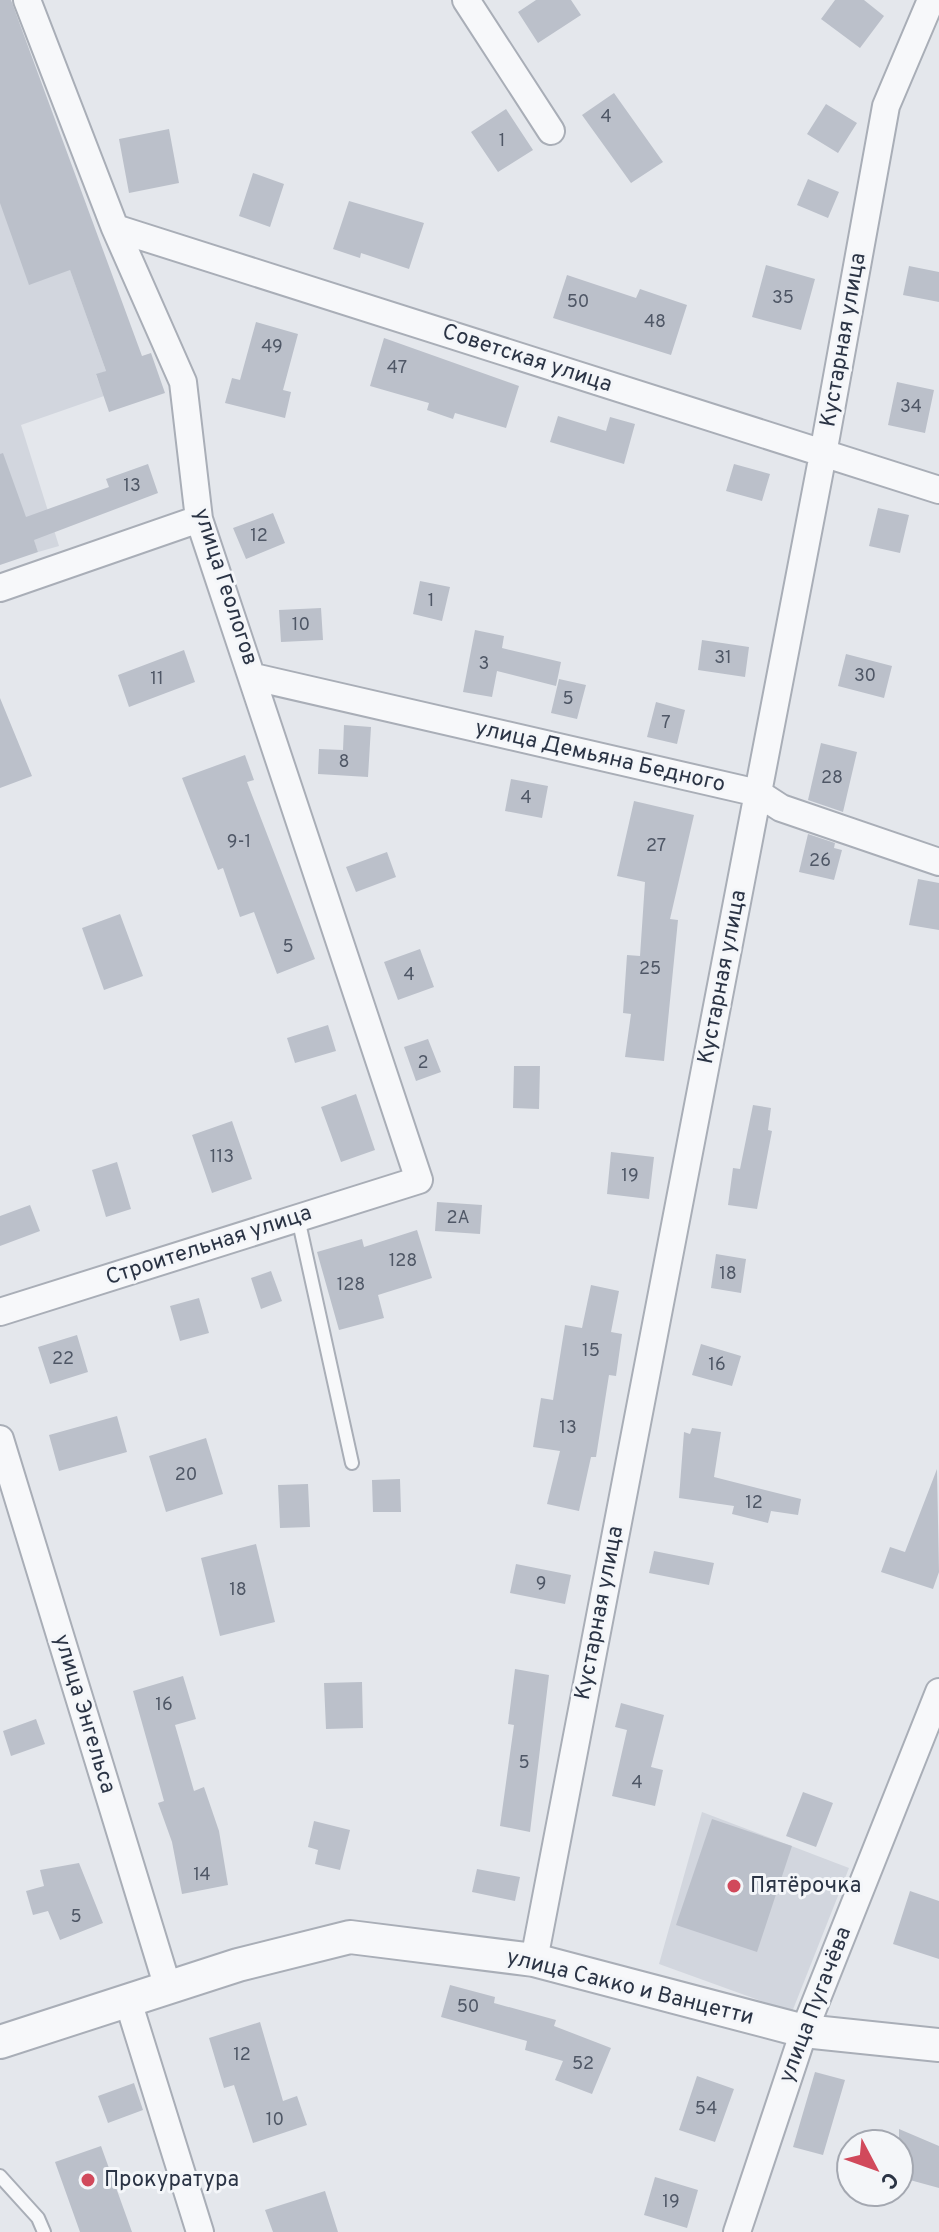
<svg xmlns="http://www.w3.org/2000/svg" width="939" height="2232" viewBox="0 0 939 2232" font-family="Overpass,sans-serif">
  <rect width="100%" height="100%" fill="#e4e7ec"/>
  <!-- built -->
  <path fill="#d2d6de" d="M0,40L52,219L106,371L96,375L104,396L21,425L59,546L38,552L27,521L0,530Z
    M702,1812L849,1868L792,2012L659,1964Z"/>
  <!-- building -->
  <path fill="#bbc0ca" d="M0,0H11L142,356L151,353L165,393L109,412L96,374L106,371L70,270L29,285L0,203Z
    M536,0H571L581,15L538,43L518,12Z
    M835,0H864L884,16L860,48L821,19Z
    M614,93L663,162L631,183L582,115Z
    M826,104L857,123L838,153L807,134Z
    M506,109L533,150L498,172L471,132Z
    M169,129L179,183L129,193L119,139Z
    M253,173L284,184L270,227L239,216Z
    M808,179L839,192L828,218L797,205Z
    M349,201L424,223L409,269L361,253L360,258L333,249Z
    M766,265L815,279L801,330L752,317Z
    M909,266L939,272V302L903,295Z
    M567,275L636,298L640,289L687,305L671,355L553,318Z
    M256,322L298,334L283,390L291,392L285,418L225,403L232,378L240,380Z
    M384,338L519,386L506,428L455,413L453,419L427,410L429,403L370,386Z
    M897,382L934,390L925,433L888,425Z
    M558,416L606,431L610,417L635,424L624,464L550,442Z
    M3,453L26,517L109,487L106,479L148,464L158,493L34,540L38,552L0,565V454Z
    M734,464L770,474L762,501L726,491Z
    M878,508L909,515L900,553L869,546Z
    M273,513L285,543L246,559L233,528Z
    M420,581L450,587L442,621L413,614Z
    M321,608L323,640L281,642L279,610Z
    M475,630L504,636L502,648L561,662L556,686L497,671L492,697L463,692Z
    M702,640L749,647L745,677L698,670Z
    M184,650L195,682L129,707L118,675Z
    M846,654L892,666L884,698L838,686Z
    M559,679L586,685L577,719L551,713Z
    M0,698L32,776L0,788Z
    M656,702L685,710L677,744L647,737Z
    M344,725L371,727L368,777L318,774L319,749L343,750Z
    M821,743L857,752L843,812L808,800Z
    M245,755L254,780L247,782L315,959L277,974L254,912L240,917L223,868L218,870L182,778Z
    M511,779L548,786L542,818L505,811Z
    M634,801L694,815L670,919L678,920L664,1061L625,1057L631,1014L623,1013L627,955L640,956L645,882L617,876Z
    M808,834L835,843L834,848L842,850L834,880L799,872Z
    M387,852L396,877L356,892L346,867Z
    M918,879L939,883V930L909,925Z
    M120,914L143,976L104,990L82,928Z
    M420,949L434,987L398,1000L384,962Z
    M328,1025L336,1051L295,1063L287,1038Z
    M428,1039L441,1072L416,1081L404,1047Z
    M514,1066H540L539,1109L513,1108Z
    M356,1094L375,1150L341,1162L321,1107Z
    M753,1105L771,1108L768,1130L772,1131L757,1209L728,1205L733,1168L740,1169Z
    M232,1121L252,1179L212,1193L192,1135Z
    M611,1152L654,1157L649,1199L607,1194Z
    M117,1162L131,1209L106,1217L92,1170Z
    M437,1202L482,1205L480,1234L435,1231Z
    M30,1205L40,1231L0,1246V1216Z
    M417,1230L432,1278L378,1295L384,1318L339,1330L317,1252L362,1239L364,1247Z
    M716,1254L746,1259L741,1293L711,1288Z
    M271,1271L282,1301L261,1309L251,1278Z
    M591,1285L619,1291L611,1332L622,1334L616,1376L609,1375L596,1457H591L579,1511L547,1504L560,1451L533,1447L541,1398L553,1400L565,1325L582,1328Z
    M199,1298L209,1333L180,1341L170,1306Z
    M77,1335L88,1372L50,1384L38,1347Z
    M701,1344L741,1356L732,1386L692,1375Z
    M117,1416L127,1452L59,1471L49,1435Z
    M692,1428L721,1432L714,1477L801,1499L798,1515L771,1511L768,1523L732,1514L734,1506L679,1498L684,1432L690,1434Z
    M206,1438L223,1494L166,1512L149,1456Z
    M937,1469L939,1572L933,1589L881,1572L890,1547L905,1552Z
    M400,1479L401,1512H373L372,1480Z
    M308,1484L310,1527L280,1528L278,1485Z
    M256,1544L275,1622L220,1636L201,1558Z
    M654,1551L714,1563L709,1585L649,1573Z
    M516,1564L571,1575L565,1604L510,1593Z
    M515,1669L549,1675L530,1832L500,1826L514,1725L508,1724Z
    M183,1676L196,1719L175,1725L194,1791L204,1787L219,1831L228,1885L182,1894L172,1842L158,1803L164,1801L133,1691Z
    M362,1682L363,1728L326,1729L324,1683Z
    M621,1703L664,1715L651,1767L663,1770L655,1806L612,1796L627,1730L615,1727Z
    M36,1719L45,1744L11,1756L3,1731Z
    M803,1792L833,1803L816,1847L786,1836Z
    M712,1819L792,1846L757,1952L676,1925Z
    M314,1821L350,1830L340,1870L315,1864L318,1850L308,1847Z
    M79,1863L103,1923L60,1940L48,1911L33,1915L26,1891L44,1886L40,1870Z
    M477,1869L520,1877L515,1901L472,1892Z
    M910,1891L939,1901V1959L893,1944Z
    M450,1985L495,1997L494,2003L556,2020L554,2026L611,2048L592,2094L555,2080L563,2061L525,2050L527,2041L441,2017Z
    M260,2022L283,2101L297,2096L307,2125L253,2143L234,2085L224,2088L209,2038Z
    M815,2072L845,2080L823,2155L793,2147Z
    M697,2076L734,2089L715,2142L679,2130Z
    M134,2083L143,2110L108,2123L98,2096Z
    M899,2129L939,2146V2188L899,2177Z
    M101,2146L132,2232H80L55,2162Z
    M655,2177L698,2190L687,2228L644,2215Z
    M325,2191L338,2232H273L265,2210Z"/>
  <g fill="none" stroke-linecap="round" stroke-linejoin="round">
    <!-- service casing -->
    <g stroke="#a9aeb7" stroke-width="16">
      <path id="service" d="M298,1218L352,1463
        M0,2176L38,2218L44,2232"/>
    </g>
    <!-- minor casing -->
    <g stroke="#a9aeb7" stroke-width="30">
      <path id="minor" d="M466,0L551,131
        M115,228L939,490
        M0,588L199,519
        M254,677L758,793L781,808L939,862
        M0,1312L419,1180L199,519L183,382L115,228L27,0
        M0,1439L168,1988
        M534,1960L823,454L886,106L931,0
        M128,2001L200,2232
        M737,2232L804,2031L939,1692"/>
    </g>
    <!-- tertiary casing -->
    <g stroke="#a9aeb7" stroke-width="36">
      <path id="tertiary" d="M0,2042L238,1965L350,1937L534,1960L804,2031L939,2045"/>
    </g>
    <!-- service -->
    <use href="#service" stroke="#f7f8fa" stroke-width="12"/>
    <!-- minor -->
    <use href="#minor" stroke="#f7f8fa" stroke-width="26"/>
    <!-- tertiary -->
    <use href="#tertiary" stroke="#f7f8fa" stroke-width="32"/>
  </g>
  <!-- markers -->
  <g fill="#d1495b" stroke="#f4f6f9" stroke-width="3">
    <circle cx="734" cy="1886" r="8"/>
    <circle cx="88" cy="2180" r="8"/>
  </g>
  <g text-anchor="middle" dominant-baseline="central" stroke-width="6" stroke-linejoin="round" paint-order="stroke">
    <!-- number labels -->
    <g font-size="18" fill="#4f5766">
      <text x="606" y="117">4</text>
      <text x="502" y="141">1</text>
      <text x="783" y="298">35</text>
      <text x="578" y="302">50</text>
      <text x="655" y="322">48</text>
      <text x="272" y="347">49</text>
      <text x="397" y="368">47</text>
      <text x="911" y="407">34</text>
      <text x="132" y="486">13</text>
      <text x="259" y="536">12</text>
      <text x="431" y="601">1</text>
      <text x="301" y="625">10</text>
      <text x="723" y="658">31</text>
      <text x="484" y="664">3</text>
      <text x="865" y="676">30</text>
      <text x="157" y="679">11</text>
      <text x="568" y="699">5</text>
      <text x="666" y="723">7</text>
      <text x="344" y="762">8</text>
      <text x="832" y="778">28</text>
      <text x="526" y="798">4</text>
      <text x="239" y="842">9-1</text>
      <text x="656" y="846">27</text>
      <text x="820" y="861">26</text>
      <text x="288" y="947">5</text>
      <text x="650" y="969">25</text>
      <text x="409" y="975">4</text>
      <text x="423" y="1063">2</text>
      <text x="222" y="1157">113</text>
      <text x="630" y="1176">19</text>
      <text x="458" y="1218">2А</text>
      <text x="403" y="1261">128</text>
      <text x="728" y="1274">18</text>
      <text x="351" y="1285">128</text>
      <text x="591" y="1351">15</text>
      <text x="63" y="1359">22</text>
      <text x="717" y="1365">16</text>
      <text x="568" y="1428">13</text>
      <text x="186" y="1475">20</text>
      <text x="754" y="1503">12</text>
      <text x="541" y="1584">9</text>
      <text x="238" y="1590">18</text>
      <text x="164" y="1705">16</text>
      <text x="524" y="1763">5</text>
      <text x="637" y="1783">4</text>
      <text x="202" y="1875">14</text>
      <text x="76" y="1917">5</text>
      <text x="468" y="2007">50</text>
      <text x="242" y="2055">12</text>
      <text x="583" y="2064">52</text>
      <text x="706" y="2109">54</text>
      <text x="275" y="2120">10</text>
      <text x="671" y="2202">19</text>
    </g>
    <!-- street labels -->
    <g font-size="22" fill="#2b3445" stroke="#f4f6f9">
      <text transform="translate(844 340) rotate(-80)">Кустарная улица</text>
      <text transform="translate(527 359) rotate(18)">Советская улица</text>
      <text transform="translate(225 587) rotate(72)">улица Геологов</text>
      <text transform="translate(600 757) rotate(13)">улица Демьяна Бедного</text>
      <text transform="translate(723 977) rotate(-79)">Кустарная улица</text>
      <text transform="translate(209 1246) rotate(-18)">Строительная улица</text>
      <text transform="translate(600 1613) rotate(-79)">Кустарная улица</text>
      <text transform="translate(84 1714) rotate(73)">улица Энгельса</text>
      <text transform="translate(630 1988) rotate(14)">улица Сакко и Ванцетти</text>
      <text transform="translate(816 2005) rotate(-69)">улица Пугачёва</text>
    </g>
    <!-- poi labels -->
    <g font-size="22" fill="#2b3445" stroke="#f4f6f9" text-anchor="start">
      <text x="750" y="1886">Пятёрочка</text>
      <text x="104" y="2180">Прокуратура</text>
    </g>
  </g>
  <!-- north arrow -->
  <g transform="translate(875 2168) rotate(131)"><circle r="38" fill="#f4f6f9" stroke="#a4a8b1" stroke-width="2"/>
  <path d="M0-6L14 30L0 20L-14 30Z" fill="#d1495b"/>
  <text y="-12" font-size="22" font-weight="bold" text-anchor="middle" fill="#2b3445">С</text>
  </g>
</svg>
